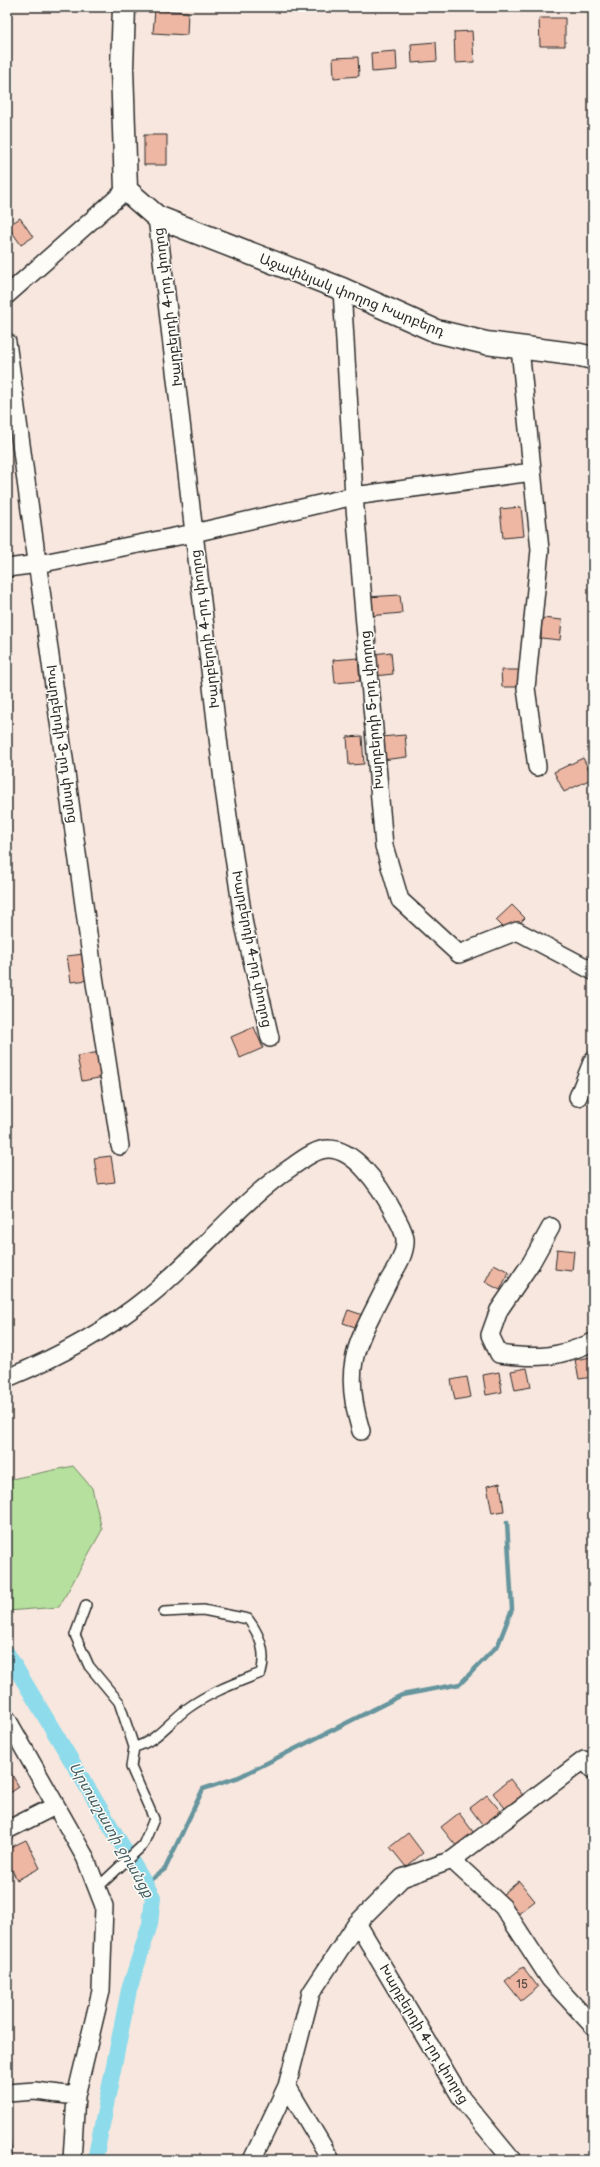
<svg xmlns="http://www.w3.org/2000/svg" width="600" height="2167" viewBox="0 0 600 2167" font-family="'Balsamiq Sans','Noto Sans Armenian',sans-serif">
  <rect width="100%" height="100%" fill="#f8e7de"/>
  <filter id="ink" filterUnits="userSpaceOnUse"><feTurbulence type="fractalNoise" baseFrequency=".025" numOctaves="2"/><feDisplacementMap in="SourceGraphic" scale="8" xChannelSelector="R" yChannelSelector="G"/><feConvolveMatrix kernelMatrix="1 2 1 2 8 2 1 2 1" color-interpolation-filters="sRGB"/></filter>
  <g filter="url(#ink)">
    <!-- green -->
    <path fill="#b6e09d" stroke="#708664" d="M73,1466L92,1488L102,1530L59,1607L7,1611V1480Z"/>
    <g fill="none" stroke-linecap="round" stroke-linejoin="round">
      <!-- stream -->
      <path stroke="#66959e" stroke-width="4.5" d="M145,1884L165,1869L203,1789L239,1777L402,1695L460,1684L498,1645L512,1609L507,1522"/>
      <!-- canal -->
      <path stroke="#8ddbeb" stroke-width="16" d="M7,1653L153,1897L150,1924L129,1990L95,2160"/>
    </g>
    <!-- building -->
    <path fill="#eeb7a3" stroke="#2b2b2b" d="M155,10L188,12L187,35L153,33Z
      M539,18H565V46H540Z
      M472,31L474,62L455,63L454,32Z
      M436,42L437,61L412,63L411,44Z
      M396,51L397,70L372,72L371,53Z
      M358,57L359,76L334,78L333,58Z
      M144,135H167V165H144Z
      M20,218L33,237L21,245L8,226Z
      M521,507L524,536L503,538L500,509Z
      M400,595L402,613L368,616L367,597Z
      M542,618L562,620L560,640L541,638Z
      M391,652L393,674L375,676L373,654Z
      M358,658L360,681L335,683L333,660Z
      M501,670H522V687H502Z
      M405,735L407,757L382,760L380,737Z
      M362,736L364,764L349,765L347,737Z
      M583,758L593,778L564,792L554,772Z
      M512,905L525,918L509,933L496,920Z
      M84,954L88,980L71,982L67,956Z
      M254,1027L263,1048L240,1058L231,1037Z
      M100,1052L104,1077L82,1081L77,1056Z
      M111,1156L115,1182L98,1184L94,1158Z
      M557,1249L574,1251L572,1271L555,1269Z
      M494,1264L509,1272L500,1290L485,1282Z
      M348,1310L363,1315L358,1328L343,1323Z
      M591,1357L593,1377L579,1379L575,1360Z
      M527,1368L531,1387L515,1390L511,1371Z
      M499,1372L502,1392L486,1395L483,1375Z
      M467,1377L471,1397L455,1400L451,1380Z
      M500,1483L504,1511L492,1513L487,1486Z
      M7,1766L19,1787L7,1795Z
      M510,1779L526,1799L509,1813L493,1793Z
      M487,1795L503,1814L485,1828L470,1808Z
      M459,1813L474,1833L457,1847L441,1827Z
      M408,1833L423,1853L406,1867L390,1847Z
      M26,1840L40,1868L17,1880L7,1860V1849Z
      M519,1881L535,1901L517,1915L502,1895Z
      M523,1967L538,1987L521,2001L505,1981Z
      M8,2130L13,2160H7Z"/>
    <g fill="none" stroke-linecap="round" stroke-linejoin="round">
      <!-- lane casing -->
      <g stroke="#2b2b2b" stroke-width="12">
        <path id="lane" d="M86,1605L75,1635L89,1666L119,1702L134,1747L131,1767L154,1819L143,1845L97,1888
          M134,1747C156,1742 170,1721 188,1708C210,1692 236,1683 261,1673C267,1652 260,1635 248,1619L203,1610L164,1612"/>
      </g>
      <!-- street casing -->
      <g stroke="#2b2b2b" stroke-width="20">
        <path id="street" d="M157,217L224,789L244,925L270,1038
          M342,289L354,496L384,846L400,900L459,954L517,931L593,971
          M7,295L126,190
          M7,342L92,963L120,1146
          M520,348L540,550L526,688L537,767
          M7,568L38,564L194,533L354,496L532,472
          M578,1097L593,1060
          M551,1227L531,1263L499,1310L490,1335L499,1354C537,1359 558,1358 593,1342
          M7,1378C59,1357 106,1331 149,1296C199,1256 239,1202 293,1166C302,1160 310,1153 321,1150C353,1142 382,1190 394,1213C398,1221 404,1230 405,1239C406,1254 396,1268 389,1280C359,1341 340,1362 361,1431
          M7,1719L85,1857L104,1906L101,1991L76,2096L72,2160
          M7,1830L55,1806
          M452,1860L503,1907L550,1979L593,2026
          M357,1923L462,2099L512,2160
          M287,2086L331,2160
          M7,2093L35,2091L76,2096
          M252,2160L287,2086L311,1993L357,1923L402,1878L452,1860L584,1760L593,1770"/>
      </g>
      <!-- secondary casing -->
      <g stroke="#2b2b2b" stroke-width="25">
        <path id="secondary" d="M124,7L122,68L126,190L157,217L342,289L436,331L486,343L580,355L593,358"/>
      </g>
      <!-- lane -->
      <use href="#lane" stroke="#fdfcf7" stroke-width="9"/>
      <!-- street -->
      <use href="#street" stroke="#fdfcf7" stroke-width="17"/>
      <!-- secondary -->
      <use href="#secondary" stroke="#fdfcf7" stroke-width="22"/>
    </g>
  </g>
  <g text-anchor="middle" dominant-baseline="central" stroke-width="3" stroke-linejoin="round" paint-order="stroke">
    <!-- number labels -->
    <g font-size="12" fill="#5c4e49">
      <text x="522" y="1984">15</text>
    </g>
    <!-- street labels -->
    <g font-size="14" fill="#2b2b2b" stroke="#fdfcf7">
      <text transform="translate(352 295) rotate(22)">Աջափնյակ փողոց Խարբերդ</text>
      <text transform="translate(168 307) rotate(-97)">Խարբերդի 4-րդ փողոց</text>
      <text transform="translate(205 629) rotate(-97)">Խարբերդի 4-րդ փողոց</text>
      <text transform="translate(372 710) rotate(-95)">Խարբերդի 5-րդ փողոց</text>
      <text transform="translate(62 744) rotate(82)">Խարբերդի 3-րդ փողոց</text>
      <text transform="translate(252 949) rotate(79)">Խարբերդի 4-րդ փողոց</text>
      <text transform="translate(424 2034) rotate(59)">Խարբերդի 4-րդ փողոց</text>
    </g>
    <!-- water labels -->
    <g font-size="15" font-style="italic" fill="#486065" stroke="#fdfcf7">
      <text transform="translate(111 1830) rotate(60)">Արտաշատի ջրանցք</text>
    </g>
  </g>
  <!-- margin -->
  <rect width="600" height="2167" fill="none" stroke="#fdfcf7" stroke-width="24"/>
  <rect x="12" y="12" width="576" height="2143" fill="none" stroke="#2b2b2b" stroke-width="1.5" filter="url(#ink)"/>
</svg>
